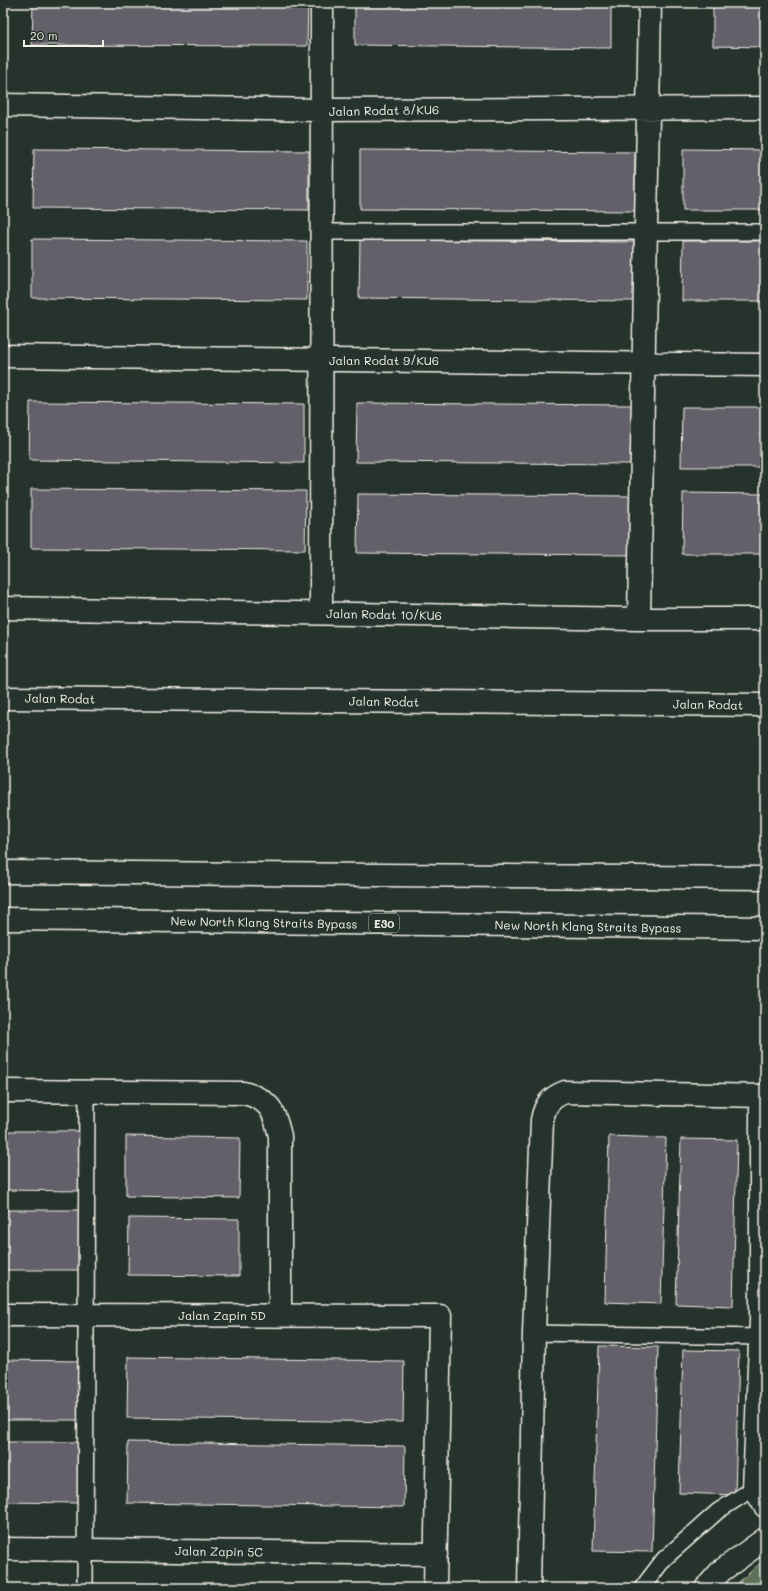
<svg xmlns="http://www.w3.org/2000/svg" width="768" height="1591" viewBox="0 0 768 1591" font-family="Mali,sans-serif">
  <rect width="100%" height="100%" fill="#26332d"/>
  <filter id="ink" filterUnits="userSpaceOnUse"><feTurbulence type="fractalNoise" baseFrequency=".025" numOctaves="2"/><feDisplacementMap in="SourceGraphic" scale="8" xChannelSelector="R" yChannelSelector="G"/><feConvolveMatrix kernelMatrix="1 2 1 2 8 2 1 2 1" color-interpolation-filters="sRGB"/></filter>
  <g filter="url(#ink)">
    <!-- green -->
    <path fill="#5d7256" stroke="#a8b29f" d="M765,1559V1588H732Z"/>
    <!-- building -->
    <path fill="#63606b" stroke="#f4f1e8" d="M33,3H308L307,46L32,45Z
      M355,3H611V48L355,45Z
      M713,3H765V47L713,46Z
      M34,149L309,151V210L33,208Z
      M683,149L765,150V210H683Z
      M360,150L635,152V211L360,209Z
      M32,239L307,241V300L32,298Z
      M360,240L635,242L634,301L359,298Z
      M683,241H765V301H682Z
      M30,402L304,404V463L29,460Z
      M357,403L632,405L631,464L356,462Z
      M682,407H765V467H681Z
      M31,489L306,491L305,550L31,548Z
      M683,493L765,494V554H682Z
      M358,494L633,496L632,555L357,553Z
      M3,1131H81V1191L3,1190Z
      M126,1136L240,1138L239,1198L126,1196Z
      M609,1136L666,1138L661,1304L605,1302Z
      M681,1139L737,1140L733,1306L676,1304Z
      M3,1210H79V1270H3Z
      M129,1218L239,1219V1276L128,1275Z
      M599,1346L658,1347L652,1552L593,1551Z
      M683,1350L739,1351L735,1495L679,1493Z
      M128,1357L404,1361L403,1422L127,1418Z
      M3,1360L80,1361V1420H3Z
      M3,1442H78V1503L3,1502Z
      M128,1442L405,1446L404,1507L127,1503Z"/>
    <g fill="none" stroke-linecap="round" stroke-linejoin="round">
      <!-- service casing -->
      <g stroke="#f4f1e8" stroke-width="18">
        <path id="service" d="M321,232H765
          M534,1333L760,1337
          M85,1588L87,1092
          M642,1588L664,1559L718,1511L754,1488"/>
      </g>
      <!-- minor casing -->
      <g stroke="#f4f1e8" stroke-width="25">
        <path id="minor" d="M3,105L321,110L765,108
          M3,356L765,365
          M3,608L639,619H765
          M321,612L322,3
          M639,619L650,3
          M3,698L765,705
          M3,1091L244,1093C270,1100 274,1110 280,1136V1315
          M761,1096V1319L754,1488L765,1506
          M3,1315L440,1316L435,1588
          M3,1549L436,1554
          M529,1588L534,1333L542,1120C545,1105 550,1098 565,1092L765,1096
          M706,1588L721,1571L765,1539"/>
      </g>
      <!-- motorway casing -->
      <g stroke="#f4f1e8" stroke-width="25">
        <path id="motorway" d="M3,872L765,878
          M3,919L765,928"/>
      </g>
      <!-- service -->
      <use href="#service" stroke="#26332d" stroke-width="15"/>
      <!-- minor -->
      <use href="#minor" stroke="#26332d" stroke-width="22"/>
      <!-- motorway -->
      <use href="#motorway" stroke="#26332d" stroke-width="22"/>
    </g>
  </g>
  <g text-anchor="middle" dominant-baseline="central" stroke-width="3" stroke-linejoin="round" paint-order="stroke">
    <!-- shield labels -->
    <rect fill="#26332d" stroke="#b6b8b0" stroke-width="1" x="369" y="914" width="30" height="18" rx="3"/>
    <g font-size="11" font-weight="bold" fill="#f4f1e8">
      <text x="384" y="923">E30</text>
    </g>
    <!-- street labels -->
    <g font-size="12" fill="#f4f1e8" stroke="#26332d">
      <text transform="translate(384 110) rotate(-1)">Jalan Rodat 8/KU6</text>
      <text x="384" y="360">Jalan Rodat 9/KU6</text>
      <text transform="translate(384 614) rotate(1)">Jalan Rodat 10/KU6</text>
      <text transform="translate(60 698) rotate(1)">Jalan Rodat</text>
      <text transform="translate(384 701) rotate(1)">Jalan Rodat</text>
      <text transform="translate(708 704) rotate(1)">Jalan Rodat</text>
      <text transform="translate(264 922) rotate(1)">New North Klang Straits Bypass</text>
      <text transform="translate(588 926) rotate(1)">New North Klang Straits Bypass</text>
      <text x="222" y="1315">Jalan Zapin 5D</text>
      <text transform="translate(219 1551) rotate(1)">Jalan Zapin 5C</text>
    </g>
  </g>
  <!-- margin -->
  <rect width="768" height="1591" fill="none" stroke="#26332d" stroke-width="16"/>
  <rect x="8" y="8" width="752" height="1575" fill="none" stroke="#f4f1e8" stroke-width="1.5" filter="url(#ink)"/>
  <!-- scale -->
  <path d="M24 40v6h79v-6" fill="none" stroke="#f4f1e8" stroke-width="2"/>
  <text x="30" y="40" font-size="12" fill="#f4f1e8" stroke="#26332d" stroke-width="3" paint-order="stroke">20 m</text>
</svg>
